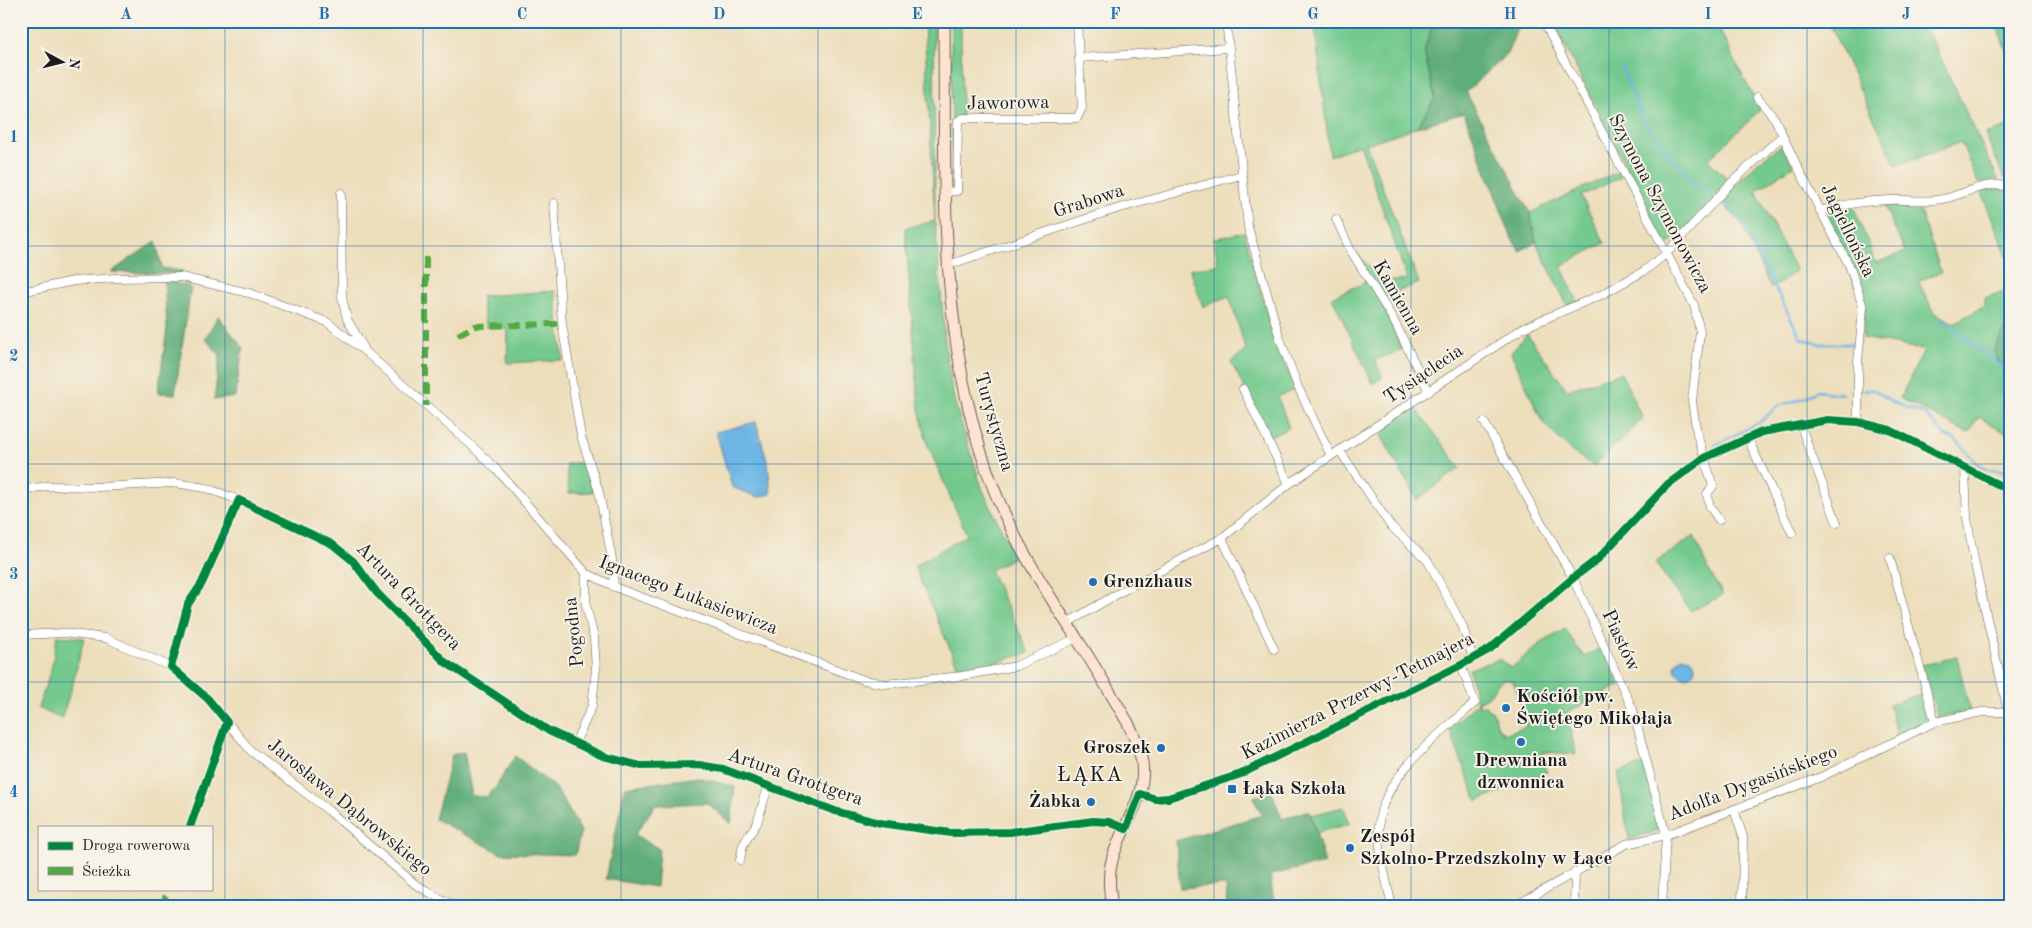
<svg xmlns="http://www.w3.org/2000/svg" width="2032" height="928" viewBox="0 0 2032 928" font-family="'Old Standard TT',serif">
  <rect width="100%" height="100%" fill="#f7f3e8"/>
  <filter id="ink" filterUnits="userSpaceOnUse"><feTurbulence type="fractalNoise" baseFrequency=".02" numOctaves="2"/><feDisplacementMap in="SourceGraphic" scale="10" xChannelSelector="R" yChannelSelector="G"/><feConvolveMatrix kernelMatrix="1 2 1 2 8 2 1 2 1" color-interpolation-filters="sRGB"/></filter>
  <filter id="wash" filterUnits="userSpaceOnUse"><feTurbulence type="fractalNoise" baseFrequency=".0096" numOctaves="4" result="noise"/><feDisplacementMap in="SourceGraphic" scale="20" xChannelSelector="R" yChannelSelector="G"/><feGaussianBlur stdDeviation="1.12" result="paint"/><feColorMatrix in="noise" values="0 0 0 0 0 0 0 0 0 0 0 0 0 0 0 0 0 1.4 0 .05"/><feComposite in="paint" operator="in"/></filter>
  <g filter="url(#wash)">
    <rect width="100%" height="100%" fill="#eddebb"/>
    <!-- green -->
    <path fill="#73c98e" stroke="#487255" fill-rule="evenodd" d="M924,21H934L935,222L946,353L954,400L983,491L1015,557L990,570L1029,653L960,672L914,566L967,535L928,446L919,409L905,228L935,221Z
      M951,21H961L962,116L954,120L955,171L952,177Z
      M1314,21H1434L1424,51L1435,98L1417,127L1366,144L1419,283L1380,299L1402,350L1375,360L1383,377L1373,384L1332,297L1366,282L1354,251L1385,282L1407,279L1360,144L1330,156Z
      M1552,21H1715L1760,110L1708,160L1729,180L1699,216L1671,243H1665Z
      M1828,21H1923L1998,179L1978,183L1961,142L1896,166Z
      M1995,21H2011V63Z
      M2011,126V181L2004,178L1985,134Z
      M1782,145L1793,166L1756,191L1796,271L1779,284L1770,287L1741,222L1719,201L1758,162Z
      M1619,171L1621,177L1581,196L1605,243L1561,266L1578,302L1567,305L1536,242L1530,213Z
      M2001,189L2011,191V266L1981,191Z
      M1884,205H1918L1941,272L1918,281L1934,313L1954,323L1985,306V298L2011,288V329L2004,332L1994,350C1997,366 2007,370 2010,385C2014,400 2011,420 2011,436L1979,417L1968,433L1900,398L1924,350L1863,338L1865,306L1824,213L1854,208L1876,263L1905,252Z
      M1244,232L1274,338L1296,389L1278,397L1289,428L1269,437L1231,362L1246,350L1229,296L1203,307L1190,269L1218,265L1214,239Z
      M555,291L563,360L507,363L508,329L486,327L481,296Z
      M1527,334L1567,390L1621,373L1643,419L1594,466L1572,452L1543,423L1511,353Z
      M1415,407L1460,468L1417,500L1378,430Z
      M585,462L593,492L569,493L566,464Z
      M1694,536L1707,567L1723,595L1691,611L1655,563Z
      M1565,629L1584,657L1602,647L1620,685L1566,713L1576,754L1543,752L1547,772L1477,801L1449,729L1477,703L1469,669L1499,659L1511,668L1540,644ZM1504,679L1513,681L1523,708L1526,727L1503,734L1502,730H1499L1493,712L1487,709L1485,705L1480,706L1478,701C1495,697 1491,687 1504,679Z
      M57,636L84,638L72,687L61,719L38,708L52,666Z
      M1957,657L1970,711L1938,718L1922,665Z
      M1924,693L1931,722L1897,737L1889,704Z
      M1646,764L1657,807L1659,830L1629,840L1618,772Z
      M1344,807L1349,824L1316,833L1311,815Z"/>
    <!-- forest -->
    <path fill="#5ead79" stroke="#3d644a" d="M1434,21L1520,22L1507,54L1466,92L1530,213L1536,242L1520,251L1512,239L1464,113L1417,127L1435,98L1424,51Z
      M156,241L162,268L182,271V274L111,272Z
      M164,280L191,287L175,394L158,393L167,328Z
      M218,316L243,348L235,397L214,400L220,355L205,339Z
      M2011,329V386C2006,372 1997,364 1994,350L2004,332Z
      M464,752L472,796L486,797L496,787L515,756L556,788L581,831L575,855L500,853L435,819L452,755Z
      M698,777L735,787L731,824L707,803L655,805L635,835L659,849L656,887L606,879L625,787Z
      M1272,792L1282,819L1309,810L1325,863L1270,875L1274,903L1252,907H1227L1226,885L1180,888L1176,841L1262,815L1253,797Z"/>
    <!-- water -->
    <path fill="#6cb5e4" stroke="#446880" d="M756,422L768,464L771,494L757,497L732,487L716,432Z
      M1675 667a10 10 0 1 1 20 0a10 10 0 1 1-20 0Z"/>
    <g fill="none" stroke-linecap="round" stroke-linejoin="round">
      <!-- stream -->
      <path stroke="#6cb5e4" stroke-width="2.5" d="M1621,67L1645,123L1692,183L1713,195
        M1721,201L1740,220L1801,338L1818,344H1850L1854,347L1855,378
        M1941,320L2004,368L2005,379L2011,383
        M1864,390H1874L1894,403L1925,414L1945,436L1955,439L1979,465L1987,470L2011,471
        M1714,446L1760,422L1778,406L1802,399L1818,391L1842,394"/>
    </g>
  </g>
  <g filter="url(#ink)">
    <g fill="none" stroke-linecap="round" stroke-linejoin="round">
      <!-- minor casing -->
      <g stroke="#656054" stroke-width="9">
        <path id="minor" d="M1077,21L1079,58
          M1226,21L1248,227L1280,339L1298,387L1331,456
          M1546,26L1694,305L1700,332L1692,401L1697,434L1713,486L1707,494L1710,507L1719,520
          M1757,97L1775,119L1796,164L1849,265L1857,288L1863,308L1858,362V422
          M946,192L957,191L958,121L963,118H1077L1082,108L1079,58L1228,48
          M341,193L342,297L347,319L364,348
          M554,203L562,324L581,436L599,492L612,559L614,587
          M1820,211C1843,204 1865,201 1889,200C1908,199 1928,203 1947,198C1966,193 1991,179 2011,188
          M1336,219L1351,251L1393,319L1429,392
          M948,265L1113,210L1241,175
          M21,292L74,281L116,278L181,277L249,293L327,322L367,353L471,445L499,472L586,573L622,590L864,680L885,684L962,676L1016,666L1077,638
          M1243,389L1289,484
          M1484,422L1573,578L1633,710L1666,835L1662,907
          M1800,424L1837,523
          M1748,439L1792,533
          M1340,451L1390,525L1428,561L1462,625L1473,658
          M1965,469L1967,518L1974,560L2008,712
          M21,490L47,486L98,487L175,483L206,488L231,497L332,544L353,561L377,593L445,662L549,731L603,756L641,766L699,765L723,769L835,811L880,823L951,833L1010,832L1093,821L1109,822L1126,829
          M1222,538L1274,649
          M1890,558L1935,722
          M1067,623L1126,589L1222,538L1289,484L1523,328L1603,294L1644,271L1667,253L1729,185L1782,136
          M21,635L64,633L106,638L171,667L208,699L251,751L329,811L415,884L444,901L461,907
          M171,667L188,604L202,583L239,500
          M575,743L592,706L596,669L594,638L586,605V573
          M1140,794L1156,799L1168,798L1241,774L1461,665L1490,649L1573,578L1599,558L1668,484L1704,458L1762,432L1828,420L1858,422L1890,430L2011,491
          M1734,809L1743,837L1742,907
          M740,860L743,845L757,823L768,787
          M1392,907C1387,881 1378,853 1379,827C1379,779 1441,732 1475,703L1461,665
          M1513,907L1626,844L1666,835L1821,777L1935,722L1982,712H2011
          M1574,907L1575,872"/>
      </g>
      <!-- secondary casing -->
      <g stroke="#656054" stroke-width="13">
        <path id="secondary" d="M944,21C946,192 934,375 1013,532C1031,569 1055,604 1077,639C1095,666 1111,694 1128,723C1134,736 1140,748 1142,763C1147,802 1118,829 1111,865C1108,879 1110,893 1112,907"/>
      </g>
      <!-- minor -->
      <use href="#minor" stroke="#fff" stroke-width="8"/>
      <!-- secondary -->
      <use href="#secondary" stroke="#fee3d2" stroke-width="11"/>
      <!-- quiet -->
      <path stroke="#52a943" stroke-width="6" stroke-dasharray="12 6" stroke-linecap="butt" d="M1536,21L1546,26
        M426,257V406
        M458,335L474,326L562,324
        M162,907L168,889"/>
      <!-- cycleway casing -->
      <g stroke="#f7f3e8" stroke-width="11">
        <path id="cycleway" d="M190,827L227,722L208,699L171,667L188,604L202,583L239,500L332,544L353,561L377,593L445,662L549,731L603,756L641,766L699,765L723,769L835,811L880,823L951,833L1010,832L1093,821L1109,822L1126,829L1140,794L1156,799L1168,798L1241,774L1461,665L1490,649L1573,578L1599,558L1668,484L1704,458L1762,432L1828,420L1858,422L1890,430L2011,491"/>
      </g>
      <!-- cycleway -->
      <use href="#cycleway" stroke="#00873e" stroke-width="8"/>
    </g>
  </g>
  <!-- grid -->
  <path fill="none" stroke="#1f6fb2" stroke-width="1" stroke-opacity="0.55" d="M225,21V907M423,21V907M621,21V907M818,21V907M1016,21V907M1214,21V907M1411,21V907M1609,21V907M1807,21V907M21,246H2011M21,464H2011M21,682H2011"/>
  <!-- markers -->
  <g fill="#1f6fb2" stroke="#f7f3e8" stroke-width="2">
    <circle cx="1093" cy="582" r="5"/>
    <circle cx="1506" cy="708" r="5"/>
    <circle cx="1521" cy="742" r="5"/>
    <circle cx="1161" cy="748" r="5"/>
    <rect x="1227" y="784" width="10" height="10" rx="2.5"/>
    <circle cx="1091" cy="802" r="5"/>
    <circle cx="1350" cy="848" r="5"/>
  </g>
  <g text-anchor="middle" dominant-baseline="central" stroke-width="4" stroke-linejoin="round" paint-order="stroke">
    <!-- street labels -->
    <g font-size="19" fill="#1c1c1c" stroke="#f7f3e8">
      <text transform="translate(1008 104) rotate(-1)">Jaworowa</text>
      <text transform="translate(1089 202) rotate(-18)">Grabowa</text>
      <text transform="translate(1659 204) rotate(62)">Szymona Szymonowicza</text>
      <text transform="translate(1847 231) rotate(64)">Jagiellońska</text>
      <text transform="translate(1397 298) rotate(60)">Kamienna</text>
      <text transform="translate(1424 375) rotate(-34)">Tysiąclecia</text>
      <text transform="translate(993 422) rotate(74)">Turystyczna</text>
      <text transform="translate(688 596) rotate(21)">Ignacego Łukasiewicza</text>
      <text transform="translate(408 597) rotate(46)">Artura Grottgera</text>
      <text transform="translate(575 632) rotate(-96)">Pogodna</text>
      <text transform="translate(1620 641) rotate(65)">Piastów</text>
      <text transform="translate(1358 697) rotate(-27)">Kazimierza Przerwy-Tetmajera</text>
      <text transform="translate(795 778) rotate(19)">Artura Grottgera</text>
      <text transform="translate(1753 784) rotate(-21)">Adolfa Dygasińskiego</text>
      <text transform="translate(349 808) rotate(39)">Jarosława Dąbrowskiego</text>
    </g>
    <!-- poi labels -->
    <g font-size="19" font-weight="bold" fill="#1c1c1c" stroke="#f7f3e8" text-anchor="start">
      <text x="1103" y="582">Grenzhaus</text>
      <text x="1516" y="697">Kościół pw.<tspan x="1516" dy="22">Świętego Mikołaja</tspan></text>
      <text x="1151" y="748" text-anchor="end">Groszek</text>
      <text x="1521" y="761" text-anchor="middle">Drewniana<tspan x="1521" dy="22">dzwonnica</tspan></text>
      <text x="1242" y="789">Łąka Szkoła</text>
      <text x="1081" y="802" text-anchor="end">Żabka</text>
      <text x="1360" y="837">Zespół<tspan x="1360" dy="22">Szkolno-Przedszkolny w Łące</tspan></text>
    </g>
    <!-- quarter labels -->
    <g font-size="21" letter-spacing="1" fill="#1c1c1c" stroke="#f7f3e8">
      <text x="1090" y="775">ŁĄKA</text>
    </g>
  </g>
  <!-- margin -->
  <rect width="2032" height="928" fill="none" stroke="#f7f3e8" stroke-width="55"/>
  <!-- legend -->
  <rect x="38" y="826" width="175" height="65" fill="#f7f3e8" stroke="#9f9d96"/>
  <rect x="48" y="842" width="25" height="8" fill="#00873e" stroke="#9f9d96"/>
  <text x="82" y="850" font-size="15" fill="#1c1c1c">Droga rowerowa</text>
  <rect x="48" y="867" width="25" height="8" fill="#52a943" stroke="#9f9d96"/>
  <text x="82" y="876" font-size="15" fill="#1c1c1c">Ścieżka</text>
  <!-- north arrow -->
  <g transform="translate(62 62) rotate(97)" stroke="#f7f3e8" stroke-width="4" paint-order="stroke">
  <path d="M0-4L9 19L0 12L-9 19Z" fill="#1c1c1c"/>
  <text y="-8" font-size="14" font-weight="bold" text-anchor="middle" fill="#1c1c1c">N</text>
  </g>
  <rect x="28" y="28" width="1976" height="872" fill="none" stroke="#1f6fb2" stroke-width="2"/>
  <g font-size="16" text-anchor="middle" font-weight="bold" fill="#1f6fb2">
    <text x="126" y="19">A</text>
    <text x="324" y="19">B</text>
    <text x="522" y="19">C</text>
    <text x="719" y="19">D</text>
    <text x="917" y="19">E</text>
    <text x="1115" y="19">F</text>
    <text x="1313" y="19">G</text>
    <text x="1510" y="19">H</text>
    <text x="1708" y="19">I</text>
    <text x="1906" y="19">J</text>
    <text x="14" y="142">1</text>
    <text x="14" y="361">2</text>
    <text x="14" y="579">3</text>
    <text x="14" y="797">4</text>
  </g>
</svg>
